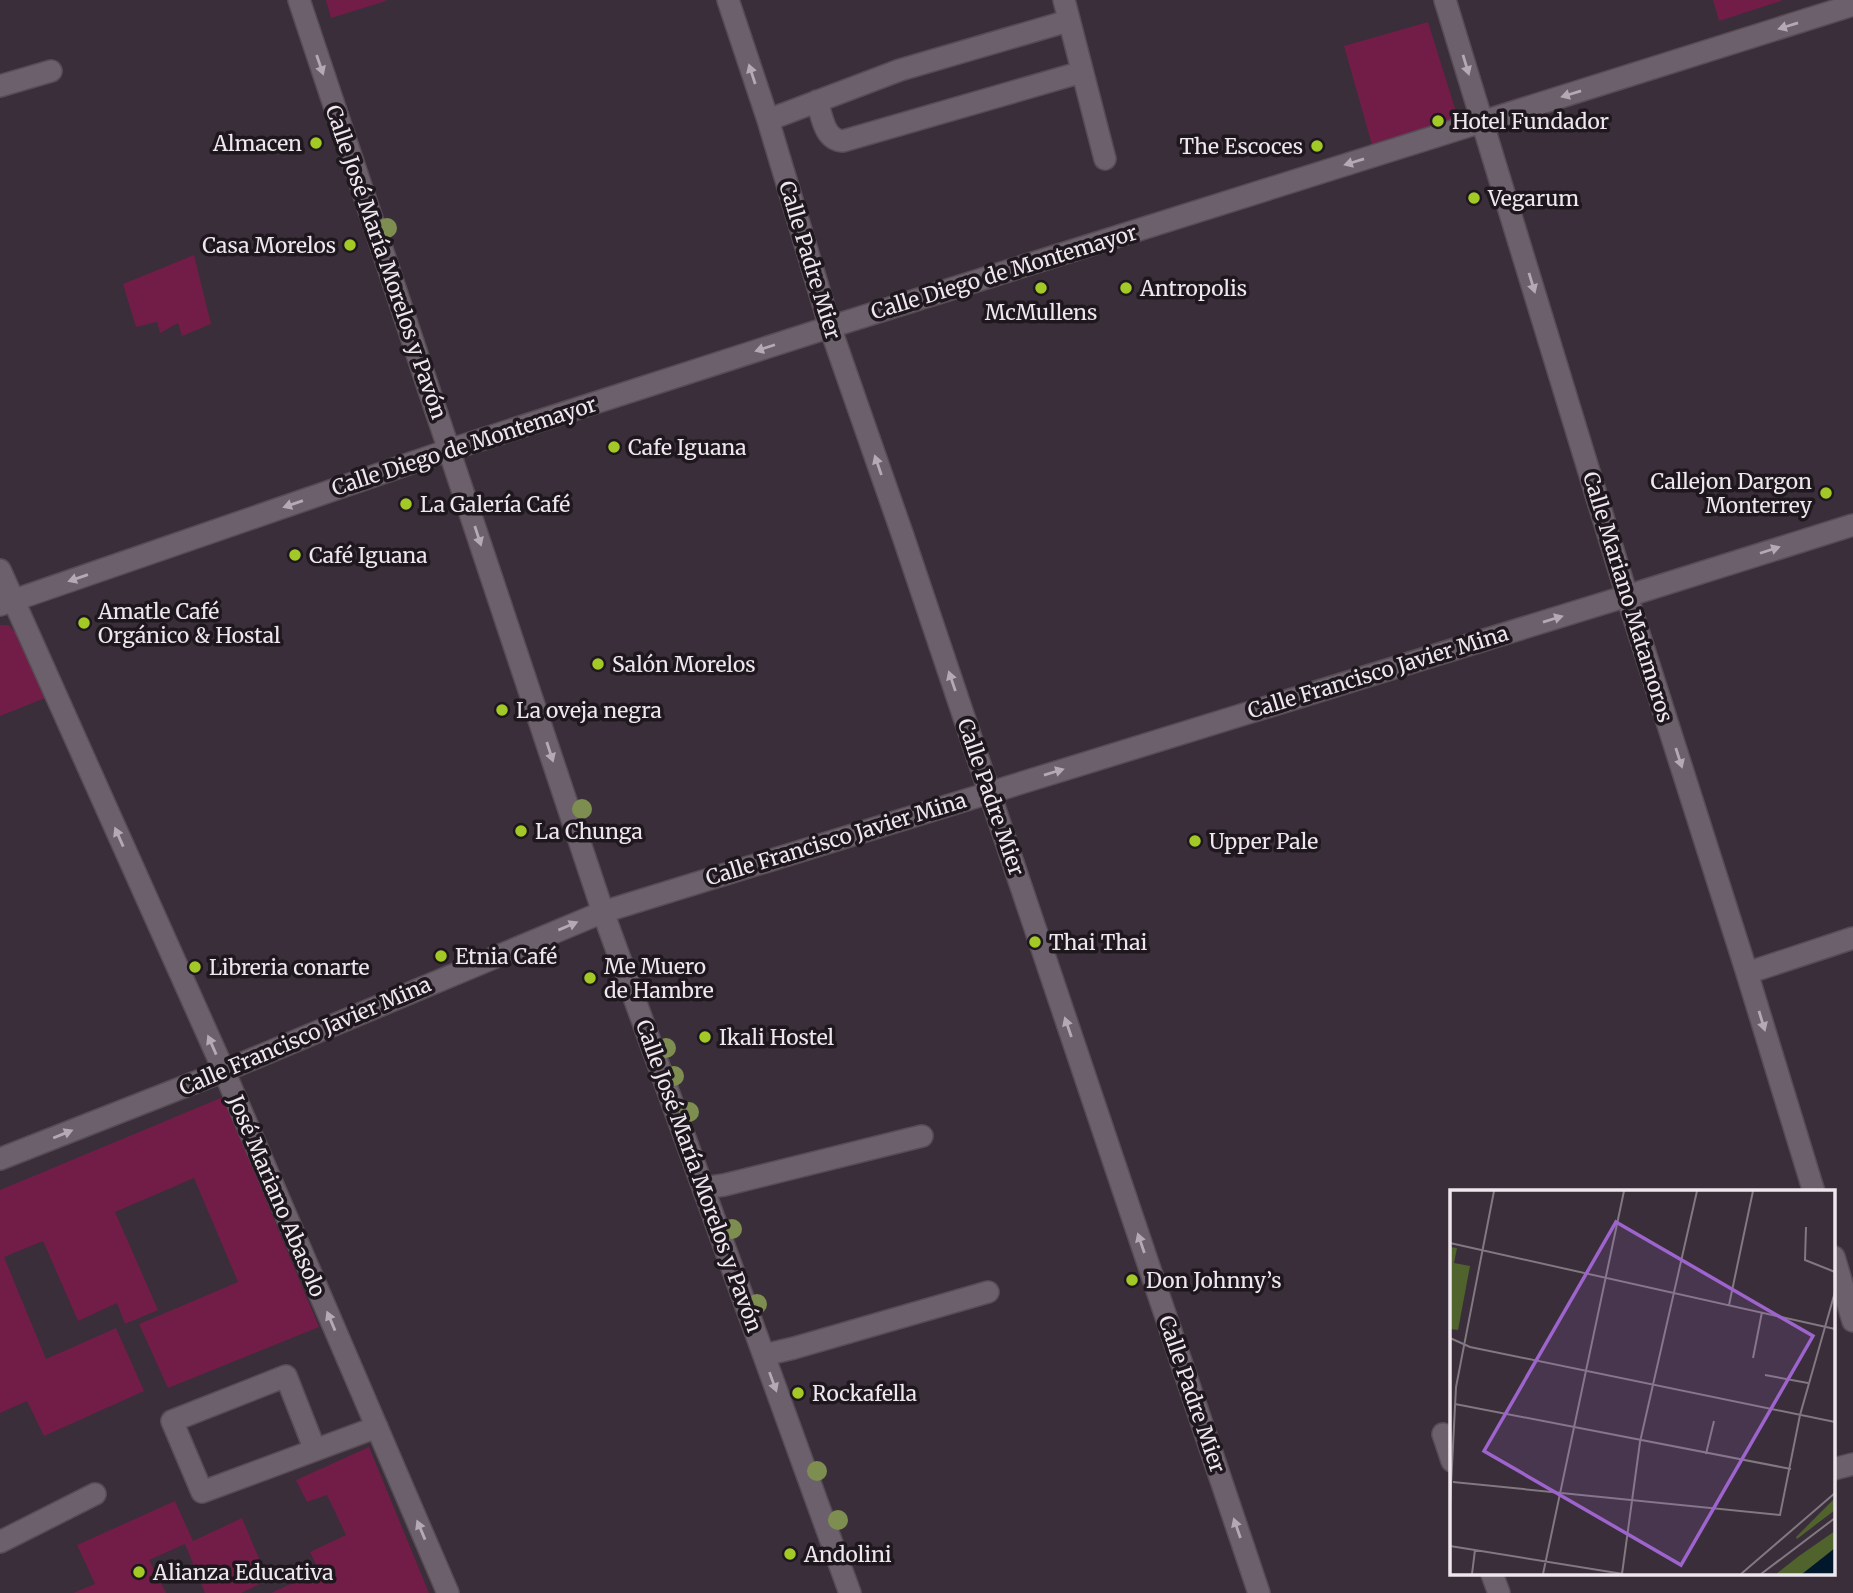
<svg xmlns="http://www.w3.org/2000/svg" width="1853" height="1593" viewBox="0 0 1853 1593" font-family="Merriweather,serif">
  <rect width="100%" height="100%" fill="#392e39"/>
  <!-- building -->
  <path fill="#721d48" d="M326,0H386V1L331,18Z
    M1713,0H1781V1L1719,21Z
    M1428,22L1458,118L1374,152L1344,46Z
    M194,255L211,324L182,336L178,323L160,333L157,322L136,327L123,284Z
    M0,625H9L20,638L45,698L0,716Z
    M223,1097L319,1327L168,1388L139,1324L238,1282L194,1178L115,1212L158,1310L125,1324L117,1303L78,1321L43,1241L4,1257L46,1359L116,1328L144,1391L44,1436L27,1401L0,1413V1190Z
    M369,1447L429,1593H271L319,1571L310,1552L346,1535L327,1495L307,1502L296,1480Z
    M175,1501L193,1541L242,1518L268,1580L241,1593H205L185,1544L149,1560L166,1593H73L95,1584L77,1545Z"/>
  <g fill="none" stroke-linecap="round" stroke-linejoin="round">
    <!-- minor casing -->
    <g stroke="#574c56" stroke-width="24">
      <path id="minor" d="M299,0L603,912L850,1593
        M728,0L768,120L830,327L903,536L1259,1593
        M1064,0L1105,159
        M1445,0L1627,596L1747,973L1814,1192
        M0,86L51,71
        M817,101C822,116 824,140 843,141L1082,72
        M768,120L900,70L1068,21
        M0,570L224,1071L448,1593
        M0,605L449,450L830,327L1853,5
        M1747,973L1853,938
        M0,1159L224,1071L603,912L1627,596L1853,525
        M703,1188L724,1185L922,1136
        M1834,1257L1853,1321
        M764,1355L794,1348L988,1292
        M1443,1434L1452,1461
        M315,1450L286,1376L172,1421L202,1492L377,1427
        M1834,1469L1853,1464
        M0,1542L95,1494
        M1492,1574L1499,1593"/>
    </g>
    <!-- minor -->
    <use href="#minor" stroke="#6c606c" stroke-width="21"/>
  </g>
  <!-- trees -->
  <g fill="#7d8e50">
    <circle cx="387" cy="228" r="10"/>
    <circle cx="582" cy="809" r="10"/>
    <circle cx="666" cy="1048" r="10"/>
    <circle cx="674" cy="1076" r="10"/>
    <circle cx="689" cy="1112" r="10"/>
    <circle cx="732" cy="1229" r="10"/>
    <circle cx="757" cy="1304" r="10"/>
    <circle cx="817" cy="1471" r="10"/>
    <circle cx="838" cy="1520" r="10"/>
  </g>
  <!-- one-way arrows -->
  <defs><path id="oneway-solid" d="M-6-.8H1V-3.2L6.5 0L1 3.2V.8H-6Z" transform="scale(1.75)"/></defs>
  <g fill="#b4aab4">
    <use href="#oneway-solid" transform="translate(1788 26) rotate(163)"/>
    <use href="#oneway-solid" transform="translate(320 65) rotate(71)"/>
    <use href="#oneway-solid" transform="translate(1466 65) rotate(73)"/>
    <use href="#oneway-solid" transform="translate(752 74) rotate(-108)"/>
    <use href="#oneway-solid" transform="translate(1571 94) rotate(163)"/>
    <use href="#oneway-solid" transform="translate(1354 162) rotate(163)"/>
    <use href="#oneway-solid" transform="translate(1532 283) rotate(73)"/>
    <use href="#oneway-solid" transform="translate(765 348) rotate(162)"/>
    <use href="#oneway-solid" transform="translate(878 465) rotate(-109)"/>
    <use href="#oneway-solid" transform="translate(293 504) rotate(161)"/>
    <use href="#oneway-solid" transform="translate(478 536) rotate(72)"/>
    <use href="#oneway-solid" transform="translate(1770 550) rotate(-18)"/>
    <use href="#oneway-solid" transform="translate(78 578) rotate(161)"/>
    <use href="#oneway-solid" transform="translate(1553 619) rotate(-17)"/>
    <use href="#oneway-solid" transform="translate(952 681) rotate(-109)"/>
    <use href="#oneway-solid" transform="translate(550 752) rotate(72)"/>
    <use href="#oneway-solid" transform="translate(1679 758) rotate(72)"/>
    <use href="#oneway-solid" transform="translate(1054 772) rotate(-17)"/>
    <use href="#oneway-solid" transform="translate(119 837) rotate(-114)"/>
    <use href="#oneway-solid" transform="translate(568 926) rotate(-23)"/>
    <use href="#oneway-solid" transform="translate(1762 1021) rotate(73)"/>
    <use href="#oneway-solid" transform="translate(1068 1027) rotate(-109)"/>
    <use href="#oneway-solid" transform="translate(212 1045) rotate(-114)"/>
    <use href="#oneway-solid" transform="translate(63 1134) rotate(-22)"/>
    <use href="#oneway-solid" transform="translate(1141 1243) rotate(-109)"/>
    <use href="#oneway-solid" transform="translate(331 1321) rotate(-113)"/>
    <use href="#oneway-solid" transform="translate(773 1382) rotate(70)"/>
    <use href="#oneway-solid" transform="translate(1237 1528) rotate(-109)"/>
    <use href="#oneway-solid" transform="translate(421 1530) rotate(-113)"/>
  </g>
  <!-- markers -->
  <g fill="#a3c926" stroke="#1e181e" stroke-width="2.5">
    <circle cx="1438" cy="121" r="7"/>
    <circle cx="316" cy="143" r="7"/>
    <circle cx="1317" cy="146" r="7"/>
    <circle cx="1474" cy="198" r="7"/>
    <circle cx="350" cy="245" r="7"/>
    <circle cx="1041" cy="288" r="7"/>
    <circle cx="1126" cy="288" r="7"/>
    <circle cx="614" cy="447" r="7"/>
    <circle cx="1826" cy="493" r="7"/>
    <circle cx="406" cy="504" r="7"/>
    <circle cx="295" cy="555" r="7"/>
    <circle cx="84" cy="623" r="7"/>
    <circle cx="598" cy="664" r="7"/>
    <circle cx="502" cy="710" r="7"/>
    <circle cx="521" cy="831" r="7"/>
    <circle cx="1195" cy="841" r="7"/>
    <circle cx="1035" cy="942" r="7"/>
    <circle cx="441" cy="956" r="7"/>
    <circle cx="195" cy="967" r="7"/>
    <circle cx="590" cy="978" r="7"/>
    <circle cx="705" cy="1037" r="7"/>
    <circle cx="1132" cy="1280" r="7"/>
    <circle cx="798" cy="1393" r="7"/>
    <circle cx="790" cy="1554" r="7"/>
    <circle cx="139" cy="1572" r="7"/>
  </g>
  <g text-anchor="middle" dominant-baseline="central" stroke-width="7" stroke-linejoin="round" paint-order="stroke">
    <!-- poi labels -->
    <g font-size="21" fill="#efe7ee" stroke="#1e181e" text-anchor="start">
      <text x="1452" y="121">Hotel Fundador</text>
      <text x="302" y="143" text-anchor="end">Almacen</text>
      <text x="1303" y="146" text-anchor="end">The Escoces</text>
      <text x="1488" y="198">Vegarum</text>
      <text x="336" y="245" text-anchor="end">Casa Morelos</text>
      <text x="1140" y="288">Antropolis</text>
      <text x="1041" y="312" text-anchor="middle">McMullens</text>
      <text x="628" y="447">Cafe Iguana</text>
      <text x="1812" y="481" text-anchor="end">Callejon Dargon<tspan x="1812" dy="24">Monterrey</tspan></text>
      <text x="420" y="504">La Galería Café</text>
      <text x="309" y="555">Café Iguana</text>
      <text x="98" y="611">Amatle Café<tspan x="98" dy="24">Orgánico &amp; Hostal</tspan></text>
      <text x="612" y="664">Salón Morelos</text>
      <text x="516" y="710">La oveja negra</text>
      <text x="535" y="831">La Chunga</text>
      <text x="1209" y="841">Upper Pale</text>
      <text x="1049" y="942">Thai Thai</text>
      <text x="455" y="956">Etnia Café</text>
      <text x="604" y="966">Me Muero<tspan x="604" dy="24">de Hambre</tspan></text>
      <text x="209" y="967">Libreria conarte</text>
      <text x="719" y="1037">Ikali Hostel</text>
      <text x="1146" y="1280">Don Johnny’s</text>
      <text x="812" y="1393">Rockafella</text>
      <text x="804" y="1554">Andolini</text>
      <text x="153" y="1572">Alianza Educativa</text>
    </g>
    <!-- street labels -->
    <g font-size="21" fill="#efe7ee" stroke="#1e181e">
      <text transform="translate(810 260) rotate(73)">Calle Padre Mier</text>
      <text transform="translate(386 262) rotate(71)">Calle José María Morelos y Pavón</text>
      <text transform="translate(1004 272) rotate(-17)">Calle Diego de Montemayor</text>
      <text transform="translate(464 446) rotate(-18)">Calle Diego de Montemayor</text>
      <text transform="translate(1628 597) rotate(73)">Calle Mariano Matamoros</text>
      <text transform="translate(1378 672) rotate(-17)">Calle Francisco Javier Mina</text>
      <text transform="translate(991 797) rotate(71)">Calle Padre Mier</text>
      <text transform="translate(836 839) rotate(-17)">Calle Francisco Javier Mina</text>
      <text transform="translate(305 1036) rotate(-23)">Calle Francisco Javier Mina</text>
      <text transform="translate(699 1176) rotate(70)">Calle José María Morelos y Pavón</text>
      <text transform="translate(277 1196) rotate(67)">José Mariano Abasolo</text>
      <text transform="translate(1192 1394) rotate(71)">Calle Padre Mier</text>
    </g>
  </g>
  <!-- overview -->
  <g transform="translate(1450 1190)">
    <rect width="385" height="385" fill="#392e39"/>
    <path d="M0,57L7,58L4,73L20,76L8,140L0,139ZM385,308V320L347,349L346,347ZM385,341V384H326L349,366Z" fill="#51632d"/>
    <path d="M385,358V384H352Z" fill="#01182c"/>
    <path fill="none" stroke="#827881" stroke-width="2" d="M356,37L355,70L385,82M0,53L385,139M279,115L303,1M0,148L20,157L385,232M303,168L312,122M315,185L358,193M5,214L341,279M256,264L264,231M3,292L330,325L350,225L385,102M0,315L6,197L44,1M0,356L173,384M22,384L25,360M93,384L174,1M172,384L190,252L247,1M291,384L385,303M311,384L385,328"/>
    <path fill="#9e64cd" fill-opacity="0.15" stroke="#9e64cd" stroke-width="3.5" d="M166,32L363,146L231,375L34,261Z"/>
    <rect width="385" height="385" fill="none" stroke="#efe7ee" stroke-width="3.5"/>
  </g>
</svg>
